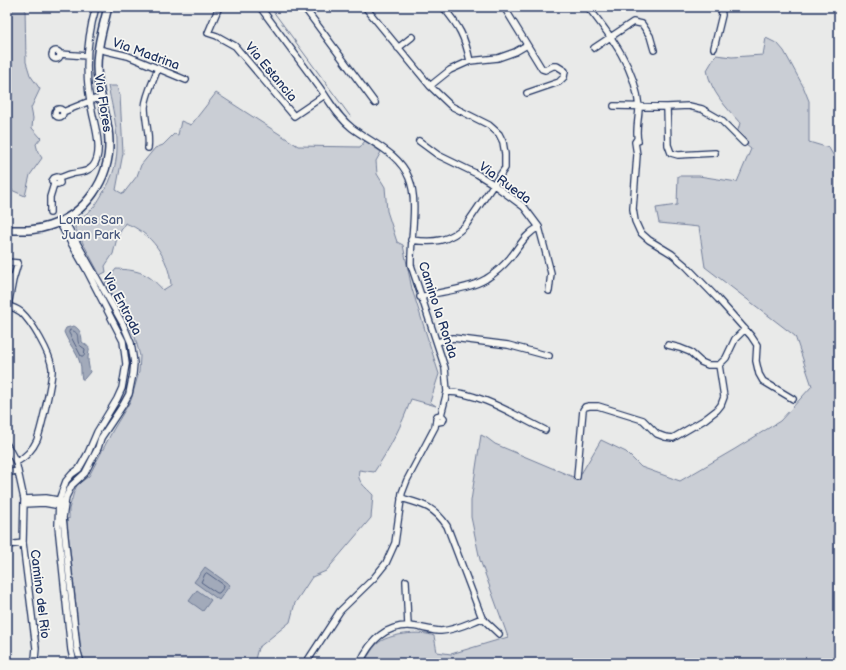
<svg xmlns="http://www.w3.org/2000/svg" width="846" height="670" viewBox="0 0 846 670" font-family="'Balsamiq Sans',sans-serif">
  <rect width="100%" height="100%" fill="#e9eae9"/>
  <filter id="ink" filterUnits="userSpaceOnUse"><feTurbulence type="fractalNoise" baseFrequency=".025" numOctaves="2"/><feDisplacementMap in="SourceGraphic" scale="8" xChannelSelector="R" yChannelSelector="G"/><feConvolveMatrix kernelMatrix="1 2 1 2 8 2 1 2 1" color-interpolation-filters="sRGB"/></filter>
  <g filter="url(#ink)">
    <!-- green -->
    <path fill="#caced5" stroke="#727e9a" d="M7,7H25L26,62L30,75L40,89L31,108L33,118L32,128L41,138L36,144L38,152L42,158L30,175L25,196L7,188Z
      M766,38L778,44L784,51L803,86L809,101V142L829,148L839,165V663H365C367,657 372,649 377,644C387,634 421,630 434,636L437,652L451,654L508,637L480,560L471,517V501L481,435L487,438L495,444L578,479L601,440L626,452L641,467L680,481L735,449L780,421L812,386L795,336L705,267L699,227L659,223L656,208L677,205L678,176H699L737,182L751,149L736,137L740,123C726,107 711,92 707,70L716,55L732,57L763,55Z
      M108,86H117L119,95H120L123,153L116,190L123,194L137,176L141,165L155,148L163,145L174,134L178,135L181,121L191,125L216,93L298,146L360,147L365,141L381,152L376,161L377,174L385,187L387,211L397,242L403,245L412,289L439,374L430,402L436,406L411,399C402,425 389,450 374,472L359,470C356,482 366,487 373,495L371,518L326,571L312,577L295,603L290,622L258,648L254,663H85L81,651L68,532L67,520L68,518L69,519V509L74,492L77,485L89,476L113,430L131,400L139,372L140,356L135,337L105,283L116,269C139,270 148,273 163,290L171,285C169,258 151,232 125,223L117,238L113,254L105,266L106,272L100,275L75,228L74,221C92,211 94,209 104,191C106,187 109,184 110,180C124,150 114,116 108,86Z"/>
    <!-- water -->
    <path fill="#a2aaba" stroke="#6c7995" d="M74,326C80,329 82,335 82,342C92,349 89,347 88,358C88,363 89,367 90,372L84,379H82C80,374 82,368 80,363C77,352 68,343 64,332L66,328Z
      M205,567L230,585L219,600L194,582Z
      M197,590L211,600L203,611L189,601Z"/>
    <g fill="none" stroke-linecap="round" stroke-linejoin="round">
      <!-- shore -->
      <path stroke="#516083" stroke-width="1" d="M70,330C81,332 76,338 79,344C80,346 84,348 85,349L84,356H81L69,333Z
        M207,573L224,585V587L219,593H217L201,582L205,574Z"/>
      <!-- stream -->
      <path stroke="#6c7995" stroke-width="1" d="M270,7L350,116"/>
      <!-- minor casing -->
      <g stroke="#1b2f5e" stroke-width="8">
        <path id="minor" d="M219,7L208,33L217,36L235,46L294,116L325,95
          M260,7C280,34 300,61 320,88C330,102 338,117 352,128C372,143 399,153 409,178C419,202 410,239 411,265L445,368L447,392L441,415L444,418L443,421L438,422L436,418L437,416L441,415
          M304,7L375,103
          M365,7L430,86L451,106L489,125L499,134L503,142L505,154V168L466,225C449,242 434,243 411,240
          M443,7C459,26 465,37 470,61
          M504,7L542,69L545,70L553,66H557L565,71L564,77L559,82L527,93
          M588,7C611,36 636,69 639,107C639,118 635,131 638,141
          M148,8V7
          M398,48L412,37
          M594,48L633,22L642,24L650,36L654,50
          M714,48L722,15L721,7
          M98,49L128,56L186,80
          M52 55a4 4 0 1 1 8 0a4 4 0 1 1-8 0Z
          M60,54L87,56
          M430,86L450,70L470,61L498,58L515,52L527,45
          M614,106L667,107L689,106L702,109L721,120L744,143
          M667,107L668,145L671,153L678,155L715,153
          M55 113a4 4 0 1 1 8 0a4 4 0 1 1-8 0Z
          M63,112L95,99L103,100
          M637,139L635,142L637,155L633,209L635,221L640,232L649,240L672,254L686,266L718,299L751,336L757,345L756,361L759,374L763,381L793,399
          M419,141L438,155L477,174L490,182L524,207L539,227L551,273L549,291
          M148,148C150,134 145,121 145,107C146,94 154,80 158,68
          M59,178C63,177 67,175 71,174C79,172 87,173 93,166C103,154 96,129 93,116C84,78 85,44 96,7
          M50,213V197L54,184L52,181L54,178L57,177L59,178L60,183L58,184H54
          M64,220L123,324L131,343L134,363L133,374L129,394L123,405L101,438L98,448L85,473L72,485L66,497L63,518L77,649L81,663
          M59,222L86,269L123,341L126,364L122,388L117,399L97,432L88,453L79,469L72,474L66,481L59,500L58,526L71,650L74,663
          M7,262L18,263L13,280L8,306
          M7,276L13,280
          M420,297C442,291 467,290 486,279C494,274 504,265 510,258C519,247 525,234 539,227
          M7,306C12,307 17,309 21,312C32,322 50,353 52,368C53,378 41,429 37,440C33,449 25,458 16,462
          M437,342L453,338L508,345L549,356
          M668,345L680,348L690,352L701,362L708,365H719L726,358L735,339L745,329
          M447,392C479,392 516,416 545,430
          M7,445L16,462L24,499L23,543L36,648L35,659L32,663
          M7,472L18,471
          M577,477L583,410L585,407L589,406H598L643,420L657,434L665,437L673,438L704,420L717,410L721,405L724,397L719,365
          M401,498C422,504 434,506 447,526L482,618
          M24,499L46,498L63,501
          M24,504L44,503L61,506
          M7,545L23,543
          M406,581L408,626
          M482,618L499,634
          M306,663L340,611L374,578L386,563L395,543L402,493L407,480L435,427L436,420
          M360,663C369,643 384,626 408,626C419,626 430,631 441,631C456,630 469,623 482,618"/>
      </g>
      <!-- major casing -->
      <g stroke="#1b2f5e" stroke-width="10">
        <path id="major" d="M7,230C21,230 35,231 49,226C85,215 110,179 109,142C109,117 97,92 97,67C97,47 103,27 108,7"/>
      </g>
      <!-- minor -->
      <use href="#minor" stroke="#f6f6f2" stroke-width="5.5"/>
      <!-- major -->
      <use href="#major" stroke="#f6f6f2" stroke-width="7"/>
    </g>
  </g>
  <g text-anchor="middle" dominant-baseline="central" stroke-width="3.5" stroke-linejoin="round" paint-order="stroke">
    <!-- street labels -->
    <g font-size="13" fill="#1b2f5e" stroke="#f6f6f2">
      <text transform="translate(146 54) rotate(20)">Via Madrina</text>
      <text transform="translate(271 72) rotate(50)">Via Estancia</text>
      <text transform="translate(103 103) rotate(81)">Via Flores</text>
      <text transform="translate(505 183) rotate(36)">Via Rueda</text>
      <text transform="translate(122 304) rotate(62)">Via Entrada</text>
      <text transform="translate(438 310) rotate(72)">Camino la Ronda</text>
      <text transform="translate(40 594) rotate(83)">Camino del Rio</text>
    </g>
    <!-- park labels -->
    <g font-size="13" fill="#47577c" stroke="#f6f6f2">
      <text x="91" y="220">Lomas San<tspan x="91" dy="15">Juan Park</tspan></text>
    </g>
  </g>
  <!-- margin -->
  <rect width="846" height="670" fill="none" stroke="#f6f6f2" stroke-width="24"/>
  <rect x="12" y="12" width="822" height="646" fill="none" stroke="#1b2f5e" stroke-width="1.5" filter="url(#ink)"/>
</svg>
